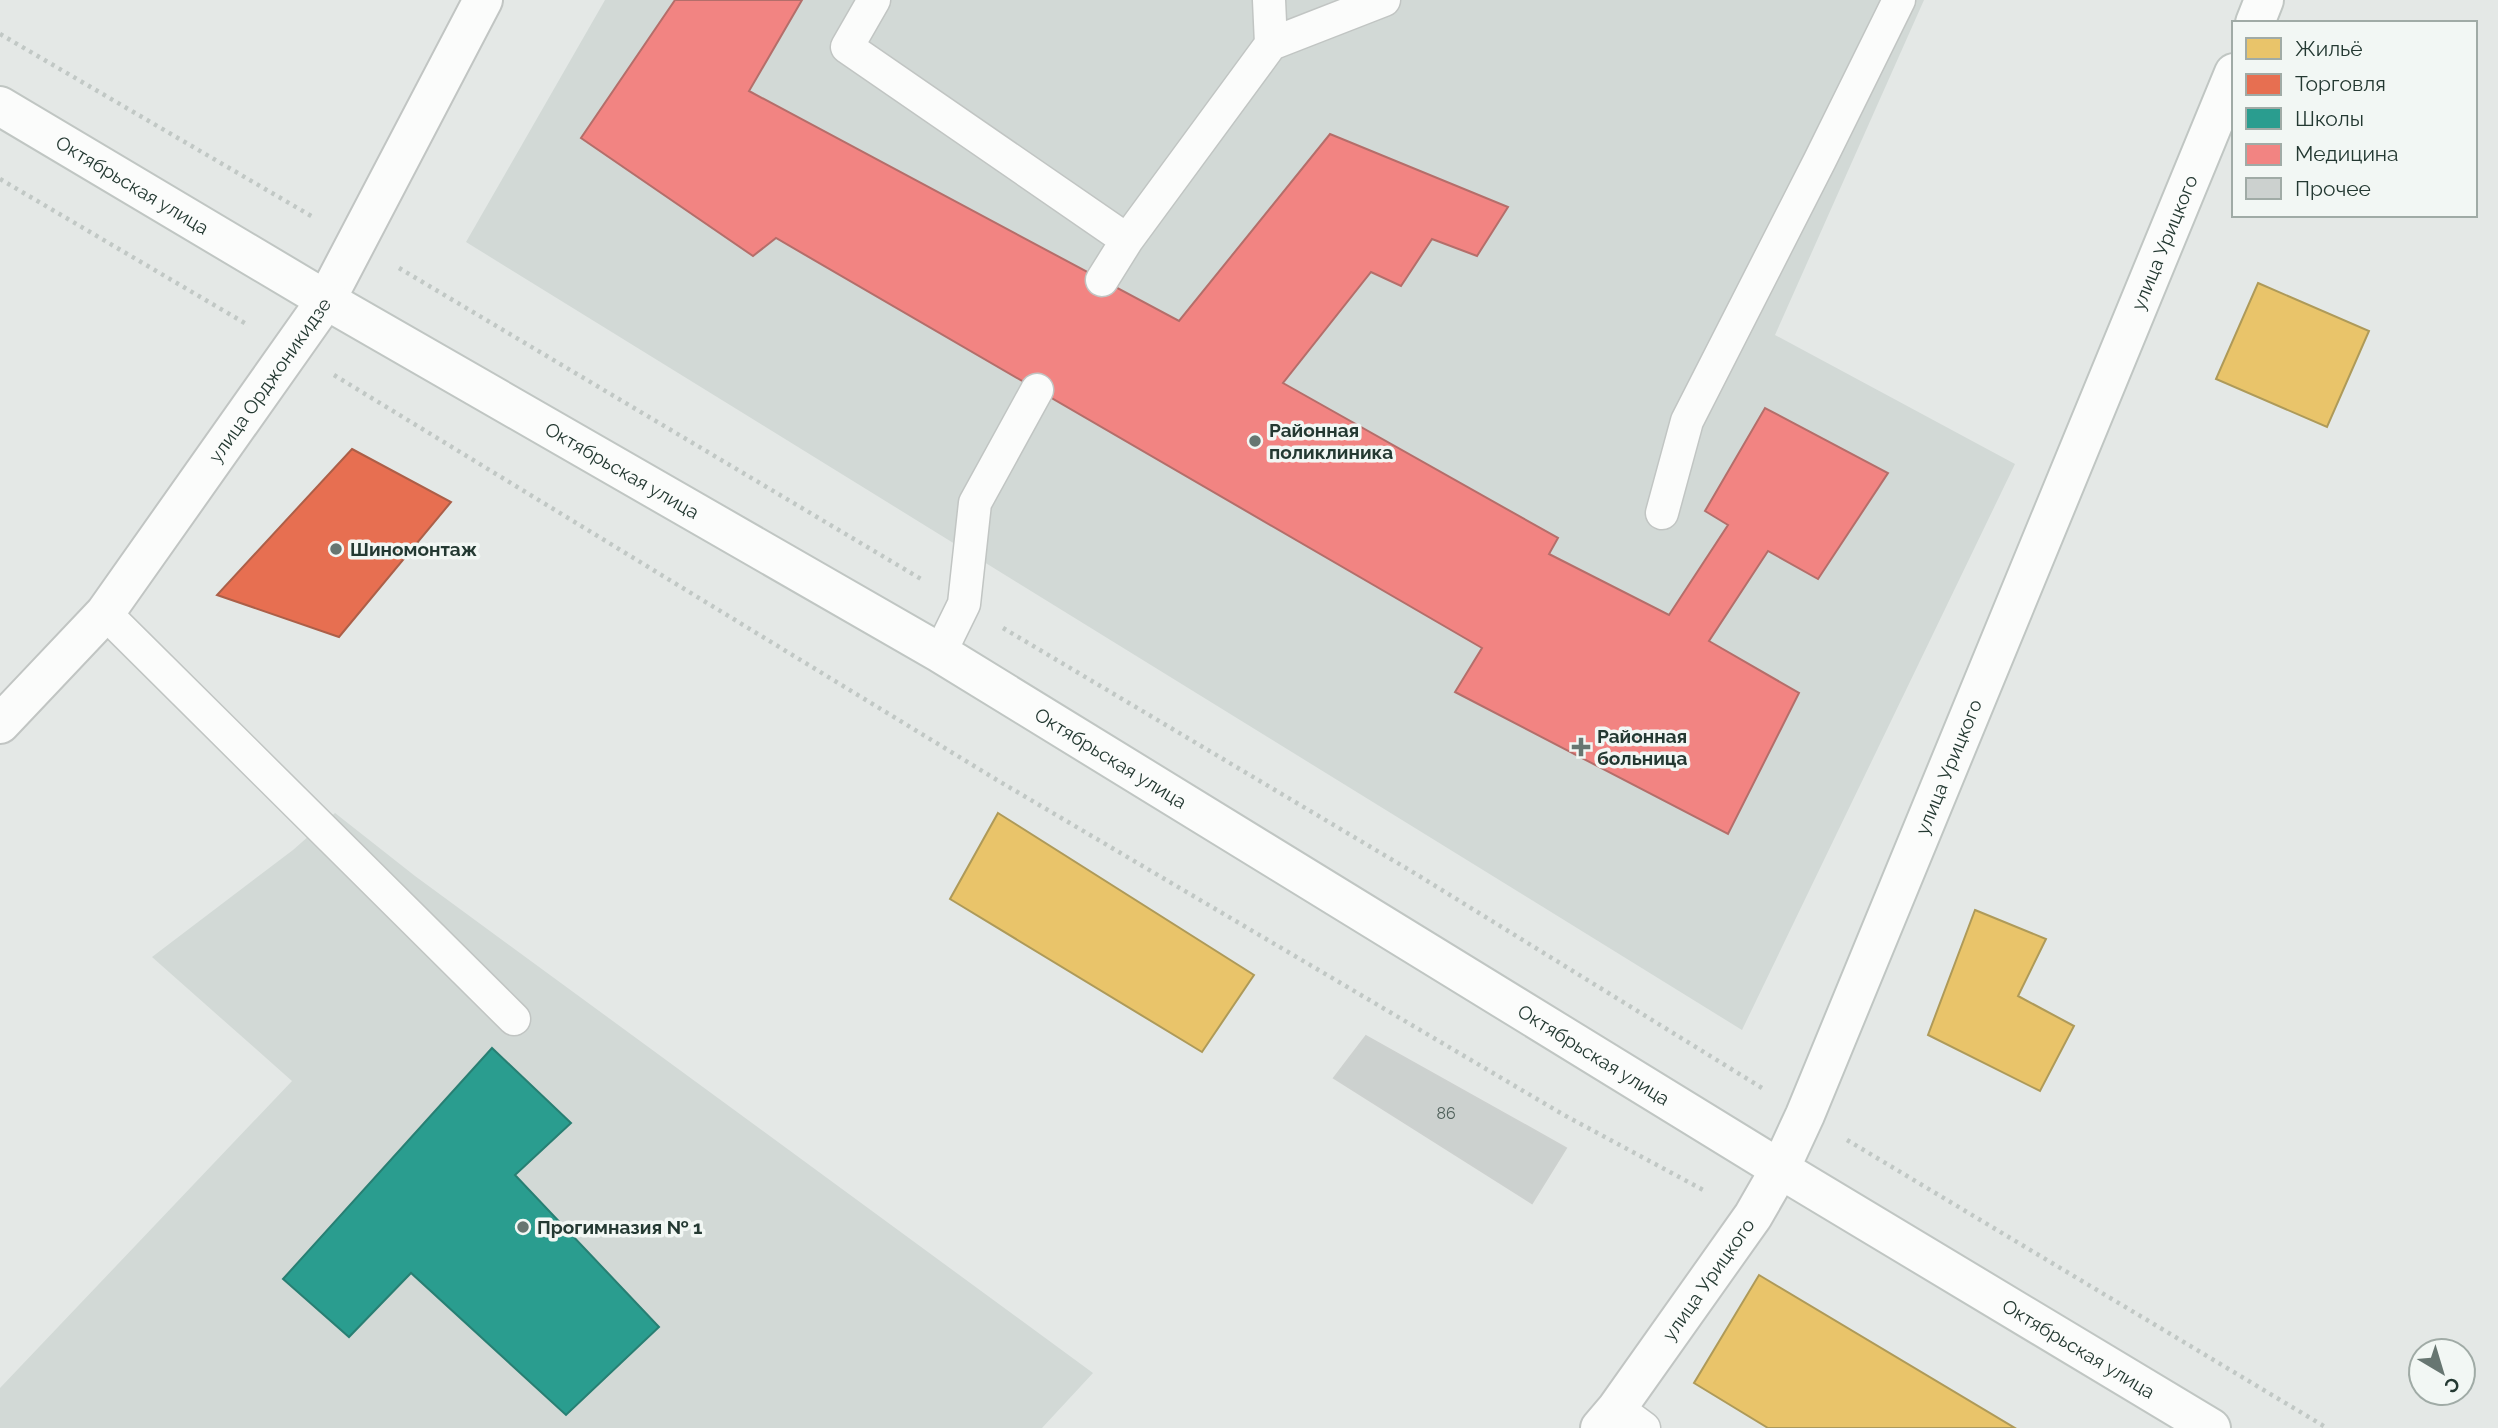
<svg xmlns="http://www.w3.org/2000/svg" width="2498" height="1428" viewBox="0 0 2498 1428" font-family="Raleway,sans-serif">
  <rect width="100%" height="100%" fill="#e4e8e6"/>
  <!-- built -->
  <path fill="#d2d9d6" d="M605,0H1924L1775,335L2015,464L1742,1030L466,242Z
    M335,813L415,876L1093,1373L1042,1428H0V1388L292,1081L152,957L293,850Z"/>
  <!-- homes -->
  <path fill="#e9c46a" stroke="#ae9a59" stroke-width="2" d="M2258,283L2369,331L2327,427L2216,379Z
    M998,813L1254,975L1202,1052L950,899Z
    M1975,910L2046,939L2018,996L2074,1026L2040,1091L1928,1035Z
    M1759,1275L2015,1428H1768L1694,1383Z"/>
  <!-- shops -->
  <path fill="#e76f51" stroke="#ac5f48" stroke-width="2" d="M352,449L451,502L339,637L217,595Z"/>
  <!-- schools -->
  <path fill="#2a9d8f" stroke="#287f73" stroke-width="2" d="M492,1048L571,1123L515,1175L659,1327L566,1415L411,1273L349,1337L283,1279Z"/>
  <!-- health -->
  <path fill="#f28482" stroke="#b46e6a" stroke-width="2" d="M675,0H802L749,91L1179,321L1330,134L1508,207L1477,256L1432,239L1401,286L1371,272L1283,383L1558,538L1549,554L1669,615L1728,525L1705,511L1765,408L1888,473L1818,579L1768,551L1709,641L1799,693L1728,834L1455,692L1482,648L776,238L753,256L581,138Z"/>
  <!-- building -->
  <path fill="#ccd1cf" stroke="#cdd1cf" stroke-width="2" d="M1366,1036L1566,1148L1532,1203L1334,1078Z"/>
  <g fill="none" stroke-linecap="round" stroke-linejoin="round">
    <!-- service casing -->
    <g stroke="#c1c5c3" stroke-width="35">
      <path id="service" d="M874,0L847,47L1127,240
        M1271,44L1384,0
        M1102,280L1127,240L1271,44L1269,0
        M1662,513L1687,421L1820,160L1899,0
        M105,613L514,1019
        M940,653L964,604L975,503L1037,390
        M1617,1408L1644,1428"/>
    </g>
    <!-- tertiary casing -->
    <g stroke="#c1c5c3" stroke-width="42">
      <g id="tertiary">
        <path id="s1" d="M0,724L105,613L326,300L483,0"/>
        <path id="s2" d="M1600,1428L1617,1408L1753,1216L1780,1169"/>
      </g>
    </g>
    <!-- secondary casing -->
    <g stroke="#c0c6c3" stroke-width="42">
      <g id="secondary">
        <path d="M2255,23L2264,0"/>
        <path id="s3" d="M0,106L326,300L940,653L1780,1169L2211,1428"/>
        <path id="s4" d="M1780,1169L1805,1115L2234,73"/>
      </g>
    </g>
    <!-- path -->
    <path stroke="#c1c8c5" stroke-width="4.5" stroke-dasharray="3.5 5" stroke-linecap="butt" d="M0,34L313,217
      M0,179L248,325
      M399,268L921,579
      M334,375L997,780L1564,1115L1707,1192
      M1003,628L1416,874L1762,1088
      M1847,1140L2327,1428"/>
    <!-- service -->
    <use href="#service" stroke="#fbfcfb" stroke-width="32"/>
    <!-- tertiary -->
    <use href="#tertiary" stroke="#fbfcfb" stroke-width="38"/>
    <!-- secondary -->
    <use href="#secondary" stroke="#fbfcfb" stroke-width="38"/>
  </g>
  <!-- markers -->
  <g fill="#677671" stroke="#f2f7f4" stroke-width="2.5">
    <circle cx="1255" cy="441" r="7"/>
    <circle cx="336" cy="549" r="7"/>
    <path d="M1577.5 736.5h7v7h7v7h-7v7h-7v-7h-7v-7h7z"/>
    <circle cx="523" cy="1227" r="7"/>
  </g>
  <g text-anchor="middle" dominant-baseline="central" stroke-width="7" stroke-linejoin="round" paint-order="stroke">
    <!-- number labels -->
    <g font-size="16" fill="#4f605a">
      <text x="1446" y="1113">86</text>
    </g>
    <!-- street labels -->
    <g font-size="19" fill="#243932" stroke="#f2f7f4">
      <text stroke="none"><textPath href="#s3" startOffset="154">Октябрьская улица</textPath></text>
      <text stroke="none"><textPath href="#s4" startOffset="1003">улица Урицкого</textPath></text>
      <text stroke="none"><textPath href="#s1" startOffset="438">улица Орджоникидзе</textPath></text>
      <text stroke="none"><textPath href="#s3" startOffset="721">Октябрьская улица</textPath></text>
      <text stroke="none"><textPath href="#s3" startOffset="1288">Октябрьская улица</textPath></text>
      <text stroke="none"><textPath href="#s4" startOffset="436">улица Урицкого</textPath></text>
      <text stroke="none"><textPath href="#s3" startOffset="1855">Октябрьская улица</textPath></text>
      <text stroke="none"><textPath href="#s2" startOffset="184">улица Урицкого</textPath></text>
      <text stroke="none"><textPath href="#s3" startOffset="2422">Октябрьская улица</textPath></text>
    </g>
    <!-- poi labels -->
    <g font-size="19" font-weight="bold" fill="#243932" stroke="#f2f7f4" text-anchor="start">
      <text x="1269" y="430">Районная<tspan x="1269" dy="22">поликлиника</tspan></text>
      <text x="350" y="549">Шиномонтаж</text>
      <text x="1597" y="736">Районная<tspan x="1597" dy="22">больница</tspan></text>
      <text x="537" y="1227">Прогимназия № 1</text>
    </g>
  </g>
  <!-- legend -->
  <rect x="2232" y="21" width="245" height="196" fill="#f2f7f4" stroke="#a0aba6" stroke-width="2"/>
  <rect x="2246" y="38" width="35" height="21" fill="#e9c46a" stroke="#a0aba6" stroke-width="2"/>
  <text x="2295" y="56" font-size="21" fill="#243932">Жильё</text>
  <rect x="2246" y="74" width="35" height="21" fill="#e76f51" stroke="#a0aba6" stroke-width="2"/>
  <text x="2295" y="91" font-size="21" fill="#243932">Торговля</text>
  <rect x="2246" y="108" width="35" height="21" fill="#2a9d8f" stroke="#a0aba6" stroke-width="2"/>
  <text x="2295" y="126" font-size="21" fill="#243932">Школы</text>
  <rect x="2246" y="144" width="35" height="21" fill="#f28482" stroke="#a0aba6" stroke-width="2"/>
  <text x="2295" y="161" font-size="21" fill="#243932">Медицина</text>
  <rect x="2246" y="178" width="35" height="21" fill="#ccd1cf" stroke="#a0aba6" stroke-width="2"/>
  <text x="2295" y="196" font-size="21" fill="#243932">Прочее</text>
  <!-- north arrow -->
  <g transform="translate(2442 1372) rotate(142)"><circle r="33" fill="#f2f7f4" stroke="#a0aba6" stroke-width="2"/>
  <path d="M0-5L12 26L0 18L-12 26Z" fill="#677671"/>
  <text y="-10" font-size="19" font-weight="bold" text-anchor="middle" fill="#243932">С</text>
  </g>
</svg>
